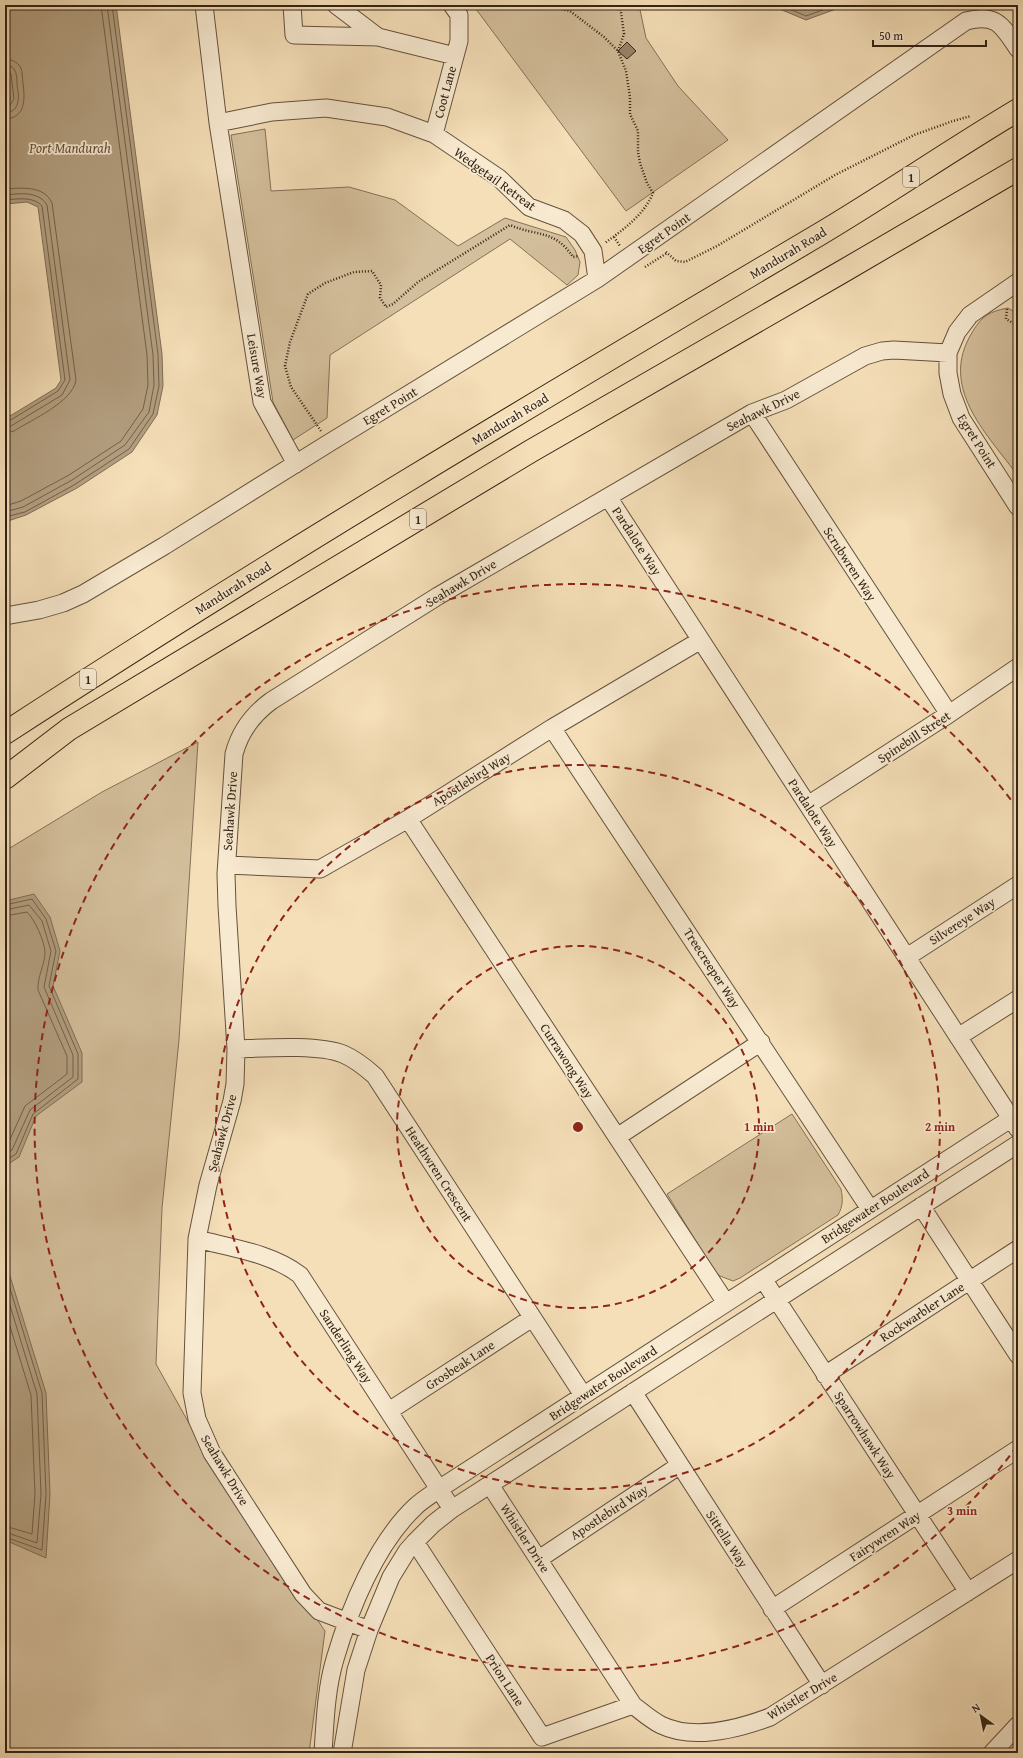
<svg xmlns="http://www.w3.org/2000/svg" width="1023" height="1758" viewBox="0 0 1023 1758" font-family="'Gentium Book Plus',serif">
  <rect width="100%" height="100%" fill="#f5dfb8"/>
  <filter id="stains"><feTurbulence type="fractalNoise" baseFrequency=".005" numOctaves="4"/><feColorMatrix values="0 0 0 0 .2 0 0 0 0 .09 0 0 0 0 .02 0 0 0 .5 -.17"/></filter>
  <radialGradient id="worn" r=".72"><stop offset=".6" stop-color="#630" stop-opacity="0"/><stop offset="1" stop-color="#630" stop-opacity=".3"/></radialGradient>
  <!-- green -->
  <path fill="#d4bf9c" stroke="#847158" d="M473,5H639L646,38L678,86L728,140L626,211Z
    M265,129L271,191L349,187L395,200L458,246L505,218L566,237L575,250L580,262L578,275L567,285L510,239L330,355L327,418L293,440L273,402L231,135Z
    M1008,308L1018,314V476C989,436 941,391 969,338C980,318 986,312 1008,308Z
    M198,742L179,1040L162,1208L156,1364L210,1461L325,1631L309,1753H5V851L102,792Z
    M792,1114L841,1189C843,1199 843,1206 838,1215L740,1278L733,1281L720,1276L715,1272L667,1194Z"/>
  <!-- water -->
  <path fill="#b39f80" stroke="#806d55" d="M5,5H116L162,354L163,386L157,415L132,452L77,488L26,515L5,522V419L56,388L61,380L38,207L27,202L5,204V105L10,99L5,60Z
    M770,5H847L806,20Z
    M34,894L50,917L60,951L53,986L82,1053V1082L36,1116L19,1157L5,1166V901Z
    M5,1260L46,1393L50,1494L46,1558L5,1540Z"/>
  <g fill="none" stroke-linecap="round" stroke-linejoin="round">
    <!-- shore -->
    <path stroke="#73614a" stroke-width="1" d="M780,5L806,16L836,5
      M5,59C10,59 15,61 19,65C23,70 22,77 23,83C25,99 26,118 5,119
      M5,65C9,65 11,66 14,69C17,73 17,80 17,85C19,96 21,112 5,113
      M5,70L8,71L11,74L14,99L9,107L5,108
      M5,189C21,188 44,185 52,203L76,380C73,402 31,420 14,431L5,433
      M5,195C18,194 38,190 47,205L70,380L62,395L11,426L5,427
      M5,200C17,199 33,196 42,206L65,380L58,391L9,421L5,422
      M5,506L21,501L69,475L121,441L143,409L148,385L147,355L101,5
      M5,512L23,507L72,480L125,445L149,412L154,385L153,355L107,5
      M5,517L25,512L74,485L129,449L153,414L159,386L158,354L112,5
      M5,905L32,899L46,919L56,951L49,986L78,1054V1079L33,1114L16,1154L5,1161
      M5,910L29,905L42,921L51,951L44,987L73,1055V1077L30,1110L12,1150L5,1155
      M5,916L27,912C35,920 44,940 45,952C45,965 37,977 38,990L67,1056V1074L25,1106L7,1146L5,1148
      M5,1272L42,1393L46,1494L42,1550L5,1537
      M5,1289L37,1394L41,1494L37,1543L5,1532
      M5,1310L31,1395L35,1494L32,1534L5,1526"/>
  </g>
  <!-- building -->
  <path fill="#988569" stroke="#332314" d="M627,42L636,51L627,59L618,51Z"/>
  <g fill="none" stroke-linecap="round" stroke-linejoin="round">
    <!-- street casing -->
    <g stroke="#64523d" stroke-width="19">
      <path id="street" d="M204,5L218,123L262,402L296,464
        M292,5L294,35L378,37
        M336,5L378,37L455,56L434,134
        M452,5L459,15V41L455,56
        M218,123L272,112L326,108L387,117L434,134L499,178L529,207L564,220L582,234L593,251L597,279
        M1018,282L970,315L957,332L948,353V373L952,394L961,418L1018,507
        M752,413L949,714
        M608,497L1018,1129
        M5,616L39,610L63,603L83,594L164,546L329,443L597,279L966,21C996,13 1002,25 1018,49
        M552,728L870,1209
        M808,805L949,714L1018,667
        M408,819L726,1303
        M227,865L320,869L408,819L552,728L701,640
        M907,957L1018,885
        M958,1037L1018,999
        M236,1049C264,1048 318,1044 343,1054C355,1059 366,1068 375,1076L583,1395
        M617,1137L761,1042
        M921,1206L1018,1355
        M197,1239C232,1248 271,1253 300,1275L452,1509
        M763,1279L968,1592
        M825,1375L1018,1249
        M633,1392L822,1685
        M389,1411L532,1318
        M490,1485L633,1705C642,1712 651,1720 661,1725C694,1741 738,1729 770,1717L1018,1560
        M415,1542L542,1737L633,1705
        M539,1559L680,1465
        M772,1609L1018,1449
        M369,1630L319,1611L303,1594L212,1453L197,1419L192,1393L197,1239L208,1185L232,1101L235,1084L236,1049L227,906L226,874L234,754C240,731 252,715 271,701L438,596L752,413L786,400L865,356L882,351L894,350L948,353
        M323,1753C325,1722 326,1689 335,1659C350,1608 376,1544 415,1507C422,1500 431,1495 439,1489L1018,1114
        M342,1753L356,1670L369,1630L391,1577L407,1551L415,1542L433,1524L452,1509L1018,1144
        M992,1753L1018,1725"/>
    </g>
    <!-- highway casing -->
    <g stroke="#332314" stroke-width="24">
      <path id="highway" d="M5,733C272,559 546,396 820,234C887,194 951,150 1018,110
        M5,778L69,729L531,451L840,273L1018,169"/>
    </g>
    <!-- path -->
    <path stroke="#332314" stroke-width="2.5" stroke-dasharray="1 2" stroke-linecap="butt" d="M523,5L549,6L570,11L604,37L618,51L626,71L630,97V114L638,131V152L640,163L647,183L653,193C644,215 624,229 605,243
      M618,51L624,34L620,5
      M614,237L620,246
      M666,252L676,261L685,262L717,246L835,175L914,135L953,121L971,116
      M645,267L667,253
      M1007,309L1006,319L1018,326
      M321,431L291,387L285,366L290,342L308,294L325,283L354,272L372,271L381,285L380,298L386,307L393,304L418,282L510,225C538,237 554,229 573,257L579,256"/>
    <!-- street -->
    <use href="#street" stroke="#f8ead1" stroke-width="17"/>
    <!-- highway -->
    <use href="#highway" stroke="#f5dfb8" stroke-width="22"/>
  </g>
  <!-- distance rings -->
  <g fill="none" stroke="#8f2418" stroke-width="2" stroke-dasharray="7 5">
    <circle cx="578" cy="1127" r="181"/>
    <circle cx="578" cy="1127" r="362"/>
    <path d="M1017 1446A543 543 0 1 1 1017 808"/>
  </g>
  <g text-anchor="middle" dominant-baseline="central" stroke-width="3.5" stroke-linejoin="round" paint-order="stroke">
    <!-- shield labels -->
    <g fill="#f8ead1" stroke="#6e5f4d" stroke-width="1">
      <rect x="903" y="167" width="16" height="20" rx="3"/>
      <rect x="410" y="509" width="16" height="20" rx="3"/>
      <rect x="80" y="669" width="16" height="20" rx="3"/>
    </g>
    <g font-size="12" font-weight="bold" fill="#332314">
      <text x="911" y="177">1</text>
      <text x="418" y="519">1</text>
      <text x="88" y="679">1</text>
    </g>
    <!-- street labels -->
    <g font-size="13" fill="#332314" stroke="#f8ead1">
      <text transform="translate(445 92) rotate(-75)">Coot Lane</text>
      <text transform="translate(495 179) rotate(36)">Wedgetail Retreat</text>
      <text transform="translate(664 233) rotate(-35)">Egret Point</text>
      <text transform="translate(788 253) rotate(-31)">Mandurah Road</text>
      <text transform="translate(257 366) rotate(80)">Leisure Way</text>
      <text transform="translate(390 406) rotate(-31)">Egret Point</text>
      <text transform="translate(763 410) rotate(-26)">Seahawk Drive</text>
      <text transform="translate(510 419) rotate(-31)">Mandurah Road</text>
      <text transform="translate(977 441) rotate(58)">Egret Point</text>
      <text transform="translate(637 541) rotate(57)">Pardalote Way</text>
      <text transform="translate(850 564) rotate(57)">Scrubwren Way</text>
      <text transform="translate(461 583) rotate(-31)">Seahawk Drive</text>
      <text transform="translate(233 588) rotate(-32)">Mandurah Road</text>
      <text transform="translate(914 737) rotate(-33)">Spinebill Street</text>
      <text transform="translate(471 779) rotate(-32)">Apostlebird Way</text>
      <text transform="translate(230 811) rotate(-86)">Seahawk Drive</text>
      <text transform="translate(813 813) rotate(57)">Pardalote Way</text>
      <text transform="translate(962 921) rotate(-33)">Silvereye Way</text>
      <text transform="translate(712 968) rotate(57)">Treecreeper Way</text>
      <text transform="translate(567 1061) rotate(57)">Currawong Way</text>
      <text transform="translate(222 1133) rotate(-75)">Seahawk Drive</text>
      <text transform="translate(439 1174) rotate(57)">Heathwren Crescent</text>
      <text transform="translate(875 1206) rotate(-33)">Bridgewater Boulevard</text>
      <text transform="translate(922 1312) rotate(-33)">Rockwarbler Lane</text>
      <text transform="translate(346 1346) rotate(57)">Sanderling Way</text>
      <text transform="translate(460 1365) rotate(-33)">Grosbeak Lane</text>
      <text transform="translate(603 1383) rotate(-33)">Bridgewater Boulevard</text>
      <text transform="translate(865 1435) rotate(57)">Sparrowhawk Way</text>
      <text transform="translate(225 1470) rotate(59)">Seahawk Drive</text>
      <text transform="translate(609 1512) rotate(-33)">Apostlebird Way</text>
      <text transform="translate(885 1536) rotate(-33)">Fairywren Way</text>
      <text transform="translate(525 1538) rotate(57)">Whistler Drive</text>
      <text transform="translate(727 1539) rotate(57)">Sittella Way</text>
      <text transform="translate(505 1680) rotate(57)">Prion Lane</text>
      <text transform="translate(802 1696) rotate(-31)">Whistler Drive</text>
    </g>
    <!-- water labels -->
    <g font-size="14" font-style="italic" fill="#604e3a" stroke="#f8ead1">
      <text x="70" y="148">Port Mandurah</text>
    </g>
  </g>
  <circle cx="578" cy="1127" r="6" fill="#8f2418" stroke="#f8ead1" stroke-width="2"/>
  <g font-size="12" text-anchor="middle" font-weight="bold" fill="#8f2418" stroke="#f8ead1" stroke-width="3.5" stroke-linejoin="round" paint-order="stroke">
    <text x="759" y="1131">1 min</text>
    <text x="940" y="1131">2 min</text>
    <text x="962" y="1515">3 min</text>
  </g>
  <!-- margin -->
  <rect width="1023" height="1758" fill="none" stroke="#f5dfb8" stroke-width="20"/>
  <rect x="6" y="6" width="1011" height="1746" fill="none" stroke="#332314" stroke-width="2"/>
  <rect x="10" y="10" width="1003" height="1738" fill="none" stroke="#332314"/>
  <!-- north arrow -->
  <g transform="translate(981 1716) rotate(327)" stroke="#f8ead1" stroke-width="3" paint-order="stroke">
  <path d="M0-3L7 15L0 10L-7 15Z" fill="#332314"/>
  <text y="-6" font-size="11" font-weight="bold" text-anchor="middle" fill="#332314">N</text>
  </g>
  <!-- scale -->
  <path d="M873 40v6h113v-6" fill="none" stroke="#332314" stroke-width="2"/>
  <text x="879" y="40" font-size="12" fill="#332314" stroke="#f8ead1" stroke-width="3" paint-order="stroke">50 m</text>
  <rect width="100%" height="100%" filter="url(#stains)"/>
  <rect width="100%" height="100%" fill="url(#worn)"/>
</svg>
